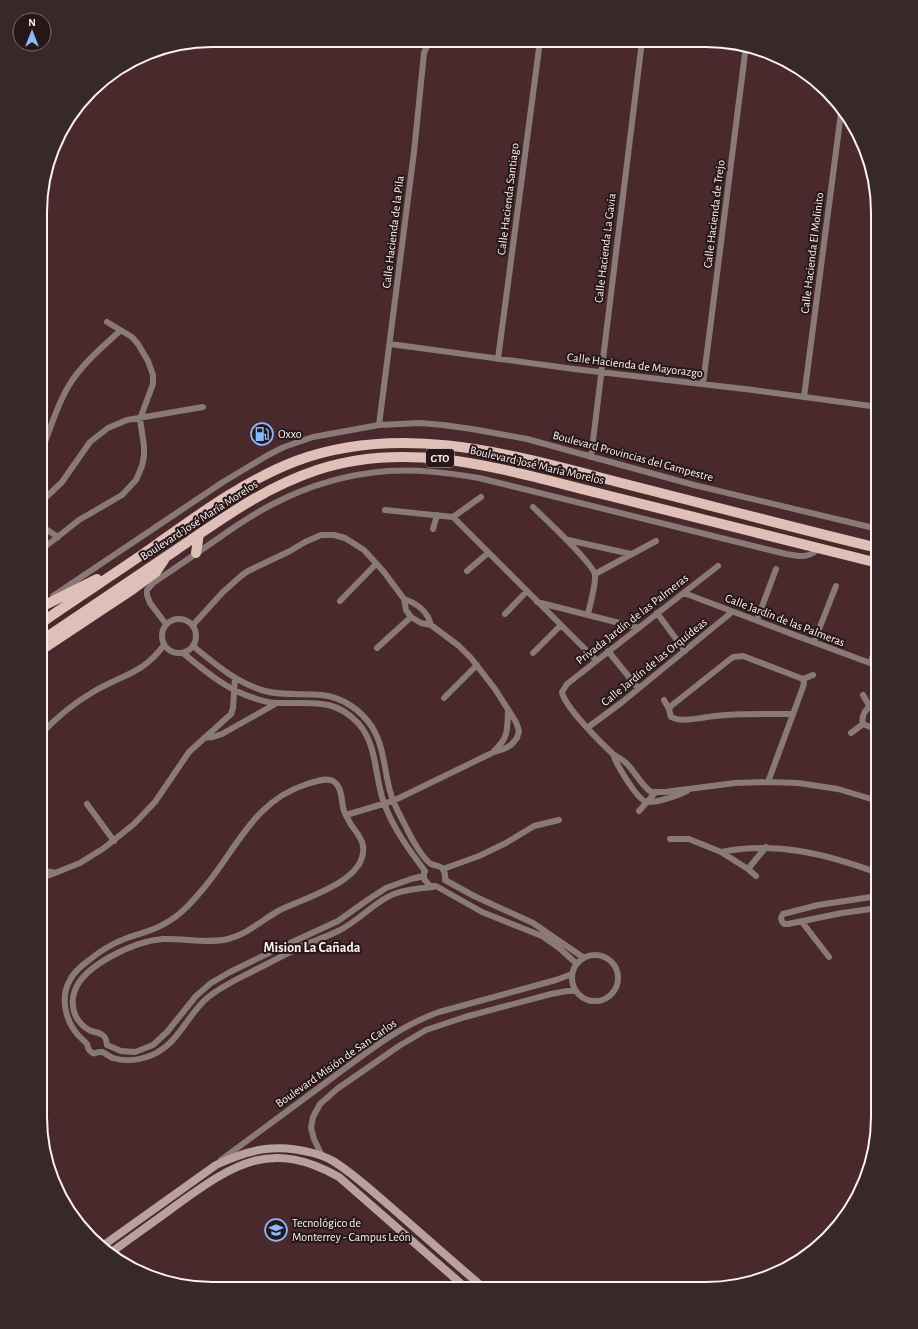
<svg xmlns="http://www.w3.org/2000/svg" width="918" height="1329" viewBox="0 0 918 1329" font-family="'Alegreya Sans',sans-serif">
  <rect width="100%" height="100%" fill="#4a292c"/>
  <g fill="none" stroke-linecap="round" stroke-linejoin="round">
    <!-- street -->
    <path stroke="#897a76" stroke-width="6" d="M390,344L574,369L753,390L878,407
      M498,359L540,41
      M703,384L746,46
      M804,397L841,113
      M379,425L414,152L424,53L427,46L435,41
      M41,452C50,431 56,407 68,387C81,365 101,348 120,331
      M591,457L642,41
      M41,502L62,482L90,442L108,428L127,420L203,407
      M533,507C543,517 594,564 595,575C596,584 590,605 588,614
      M385,510L453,517L481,497
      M453,517L596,660
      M41,526L58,537
      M433,529L437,515
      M568,540L631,554
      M41,550L79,520L122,495L136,480L142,466L144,456V446L140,419L153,384V375L148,361L138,344L132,337L107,322
      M718,566L567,684L562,692C564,706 601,743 612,753C616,757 621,758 625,762C635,771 640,784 651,792H665L735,783L768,782L798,783L838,789L878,801
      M467,571L488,553
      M595,574L656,541
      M684,593C749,618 813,642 878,666
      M53,596L223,482L268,455L284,447L313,437L379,425L420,423L443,425L472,429L527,439L694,485L878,529
      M404,599C417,603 428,612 431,625
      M340,601L376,564
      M537,602L639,628
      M657,613L685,651
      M505,614L527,591
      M162 636a17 17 0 1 1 34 0a17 17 0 1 1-34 0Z
      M757,620L776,569
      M166,624L150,603L147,595V590L153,583C177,567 200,551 223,535C240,523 257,512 275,503C310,485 349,474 388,471C419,469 448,473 479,478L786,554C799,556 808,559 818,549
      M193,625L223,592L241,576L248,571L290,551L305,542L321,535H334L345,538L364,550L384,572L404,599L406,610L411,617L421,623L431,625L459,646L471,658L495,689L516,722L519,731L517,738L511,745L504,749L494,752L393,801L346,815
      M814,642L836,586
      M193,646C215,664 237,683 265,691C284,696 303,693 322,695C342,697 361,710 372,727C384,746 384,769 390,791C393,804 401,817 407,829C411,838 423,859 431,864C435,866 439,865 442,868C445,872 446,875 445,880
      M377,648L411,617
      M608,651L638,688
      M183,653C205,671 227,690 254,698C262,701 270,703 278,703C309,704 334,697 358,723C378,745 374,776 384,803C393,828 409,850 425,871
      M533,653L561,625
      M870,663L878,644
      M803,679L813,675
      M863,695L870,707
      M444,698L477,665
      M664,700L669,709L671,717C680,722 692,719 701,718C732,713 763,714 793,714
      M669,709L671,706L724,664L733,657L743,656L803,679
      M863,724C861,717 865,709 871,706L878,708
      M863,724L878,730
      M587,728L621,703L732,612
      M851,733L863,724
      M41,734C56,718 74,703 93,692C121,675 143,674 164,645
      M204,738L213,737L222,734L277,703
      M494,751C509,737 507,730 508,711
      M613,754C616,764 638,801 647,802C656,803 680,795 687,791
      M768,782L803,687L804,683L803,679
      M87,804L114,841
      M639,811L655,793
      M670,839H689L721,852L748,869L756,876
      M721,852C775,841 827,854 878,873
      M443,869L479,856L506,843L534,826L559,820
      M748,869L766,847
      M40,871L52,872
      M424,872V879L430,886H436L482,912L542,936L558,947L577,964
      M40,877L50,875L80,863L104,848L134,824L155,802L189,752L231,714L233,708L235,678
      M445,880L474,896L533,923L584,958
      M878,908L842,913L788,924H784C781,921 780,917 783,914L818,905L878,896
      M802,922L829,957
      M572 978a23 23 0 1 1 46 0a23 23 0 1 1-46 0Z
      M107,1045C106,1039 106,1037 101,1034C97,1032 93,1032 89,1030C75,1022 69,1006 75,990C85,964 136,941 163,939C184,938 208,944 228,939C248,934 263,919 280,910C304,898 368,881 363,846C362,837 354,830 350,823C348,819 346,816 344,811C341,802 343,787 333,781C325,777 315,782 307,784C253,801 237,849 203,889C192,902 180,916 164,924C153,931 140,933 127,938C113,943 100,951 88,961C81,966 74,972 70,980C60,997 65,1020 78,1035C81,1038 84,1041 87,1044C88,1046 88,1049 89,1050C96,1057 94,1051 102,1052C106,1053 109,1057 113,1058C126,1062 140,1060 152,1055C179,1043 186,1017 206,999C221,986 240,978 257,969C273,961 288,953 304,945C316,940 329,936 340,930C360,920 375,901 394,894C407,889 420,888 433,887
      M107,1045L121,1051L135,1052L153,1045L167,1032L196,996L211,983L230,972L273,951L338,921L369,899L386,888L411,879L424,876
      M322,1156L314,1139L311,1128L313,1117L320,1104L337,1089L399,1046L426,1030L465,1017L551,994L567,991H576
      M221,1160C258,1133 295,1105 332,1078C366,1053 399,1026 439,1012L556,980L572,974"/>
    <!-- secondary -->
    <path stroke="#b9a29b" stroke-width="8" d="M101,1247L216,1165C250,1149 276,1143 313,1153C320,1155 326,1157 333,1161C354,1174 373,1192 392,1208C423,1235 453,1262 484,1288
      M109,1254C132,1237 155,1221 178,1204C235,1163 271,1139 339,1177L466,1288"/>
    <!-- primary -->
    <path stroke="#dec0b8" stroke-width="10" d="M196,553L199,534
      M41,607L97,579
      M41,623C78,597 116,573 153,547C198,515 244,481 296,461C410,419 529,460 641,488C720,508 799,529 878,548
      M41,641C86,611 131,580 176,550C222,519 263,488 317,470C414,438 511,472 606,495C697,517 787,541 878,563
      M41,650L133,589L156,572L164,560"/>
  </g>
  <!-- icons -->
  <defs>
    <g id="fuel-ring" transform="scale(1.15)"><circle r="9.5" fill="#261718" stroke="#8cb9fc" stroke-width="1.5"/><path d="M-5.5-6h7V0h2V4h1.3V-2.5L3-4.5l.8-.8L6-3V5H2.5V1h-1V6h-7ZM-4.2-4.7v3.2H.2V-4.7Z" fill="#8cb9fc"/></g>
    <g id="university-ring" transform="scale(1.15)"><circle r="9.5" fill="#261718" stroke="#8cb9fc" stroke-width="1.5"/><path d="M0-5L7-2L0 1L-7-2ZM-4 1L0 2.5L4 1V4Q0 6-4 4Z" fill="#8cb9fc"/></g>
  </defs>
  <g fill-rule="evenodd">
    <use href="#fuel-ring" x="262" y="434"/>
    <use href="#university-ring" x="276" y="1230"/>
  </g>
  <g text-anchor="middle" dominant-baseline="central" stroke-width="4" stroke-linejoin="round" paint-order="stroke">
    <!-- shield labels -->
    <rect fill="#261718" stroke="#bcafb0" stroke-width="1" x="426" y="449" width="28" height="18" rx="3"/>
    <g font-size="11" font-weight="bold" fill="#fdf0f1">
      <text x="440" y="458">GTO</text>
    </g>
    <!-- street labels -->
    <g font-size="12" fill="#fdf0f1" stroke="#261718">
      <text transform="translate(508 199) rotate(-83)">Calle Hacienda Santiago</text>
      <text transform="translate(714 214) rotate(-83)">Calle Hacienda de Trejo</text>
      <text transform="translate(393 232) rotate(-83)">Calle Hacienda de la Pila</text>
      <text transform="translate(605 248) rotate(-83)">Calle Hacienda La Gavia</text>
      <text transform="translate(812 253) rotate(-83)">Calle Hacienda El Molinito</text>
      <text transform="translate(635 365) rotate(7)">Calle Hacienda de Mayorazgo</text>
      <text transform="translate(633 456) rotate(15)">Boulevard Provincias del Campestre</text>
      <text transform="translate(537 465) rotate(13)">Boulevard José María Morelos</text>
      <text transform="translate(199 520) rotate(-33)">Boulevard José María Morelos</text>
      <text transform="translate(632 619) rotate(-38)">Privada Jardín de las Palmeras</text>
      <text transform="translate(785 620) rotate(21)">Calle Jardín de las Palmeras</text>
      <text transform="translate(654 662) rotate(-39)">Calle Jardín de las Orquídeas</text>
      <text transform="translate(336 1063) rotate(-35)">Boulevard Misión de San Carlos</text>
    </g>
    <!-- poi labels -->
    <g font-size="12" fill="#fdf0f1" stroke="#261718" text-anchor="start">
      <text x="278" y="434">Oxxo</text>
      <text x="292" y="1223">Tecnológico de<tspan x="292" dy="14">Monterrey - Campus León</tspan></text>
    </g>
    <!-- quarter labels -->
    <g font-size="14" font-weight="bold" fill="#fdf0f1" stroke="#261718">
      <text x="312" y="948">Mision La Cañada</text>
    </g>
  </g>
  <!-- crop -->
  <path d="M0 0H918V1329H0ZM212 47H706A165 165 0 0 1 871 212V1117A165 165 0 0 1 706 1282H212A165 165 0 0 1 47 1117V212A165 165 0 0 1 212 47Z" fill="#372829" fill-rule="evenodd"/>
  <path fill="none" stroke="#fdf0f1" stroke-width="2" d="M212 47H706A165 165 0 0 1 871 212V1117A165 165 0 0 1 706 1282H212A165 165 0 0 1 47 1117V212A165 165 0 0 1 212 47Z"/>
  <!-- north arrow -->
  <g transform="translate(32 32)"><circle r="19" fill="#261718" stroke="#7c6e6f"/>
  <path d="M0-3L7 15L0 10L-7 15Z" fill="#8cb9fc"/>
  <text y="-6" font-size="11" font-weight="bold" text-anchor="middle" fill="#fdf0f1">N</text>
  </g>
</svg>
